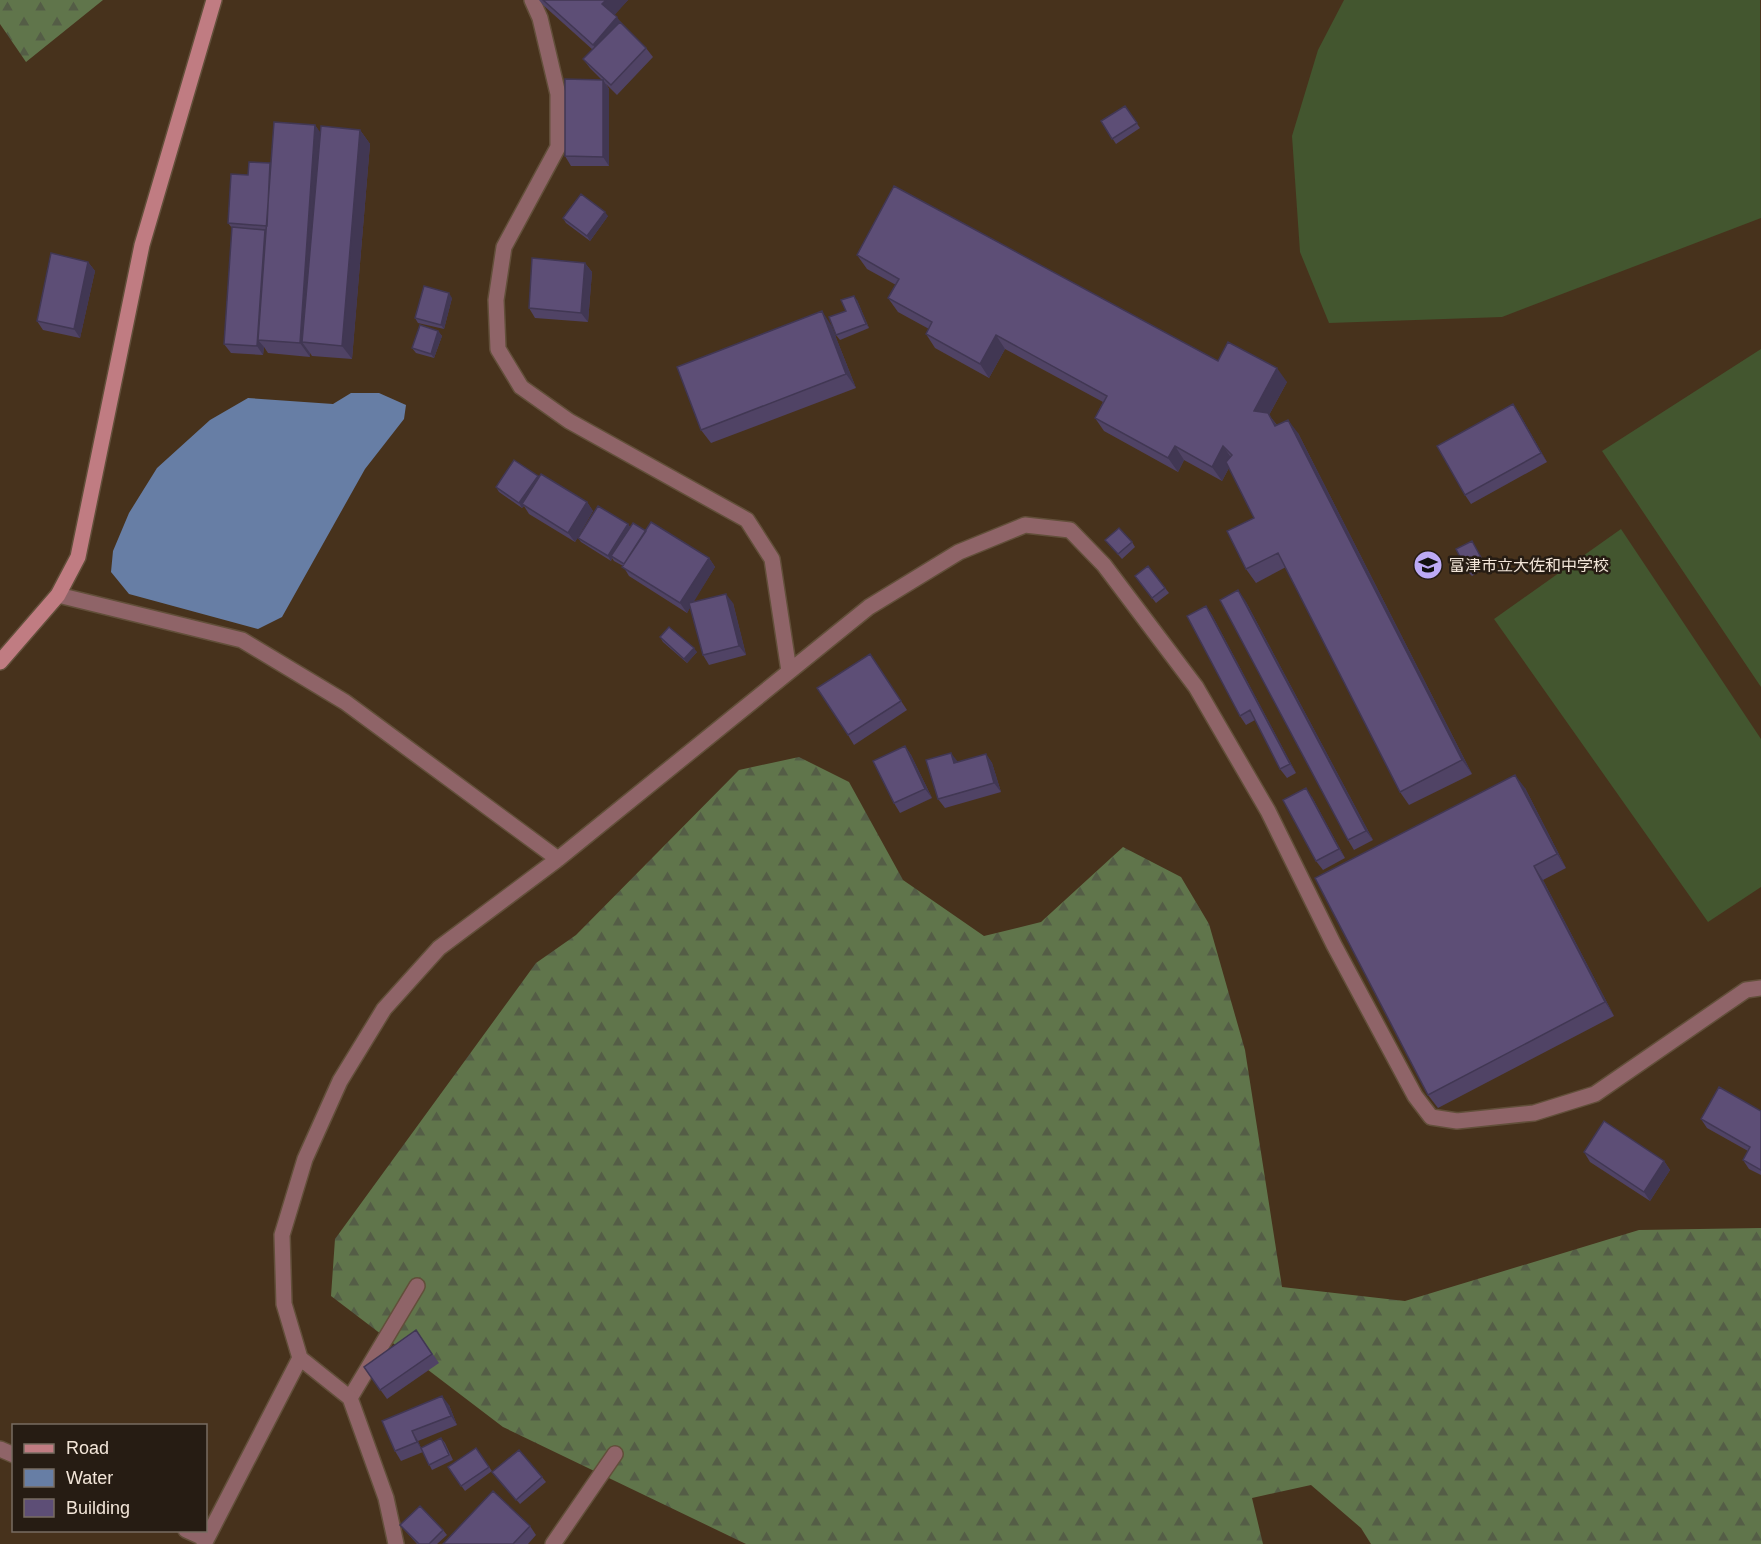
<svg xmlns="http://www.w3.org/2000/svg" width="1761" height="1544" viewBox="0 0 1761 1544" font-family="Arial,'Noto Sans JP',sans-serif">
  <defs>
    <pattern id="forest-firs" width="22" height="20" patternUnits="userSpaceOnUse" patternTransform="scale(1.5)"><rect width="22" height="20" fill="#60754b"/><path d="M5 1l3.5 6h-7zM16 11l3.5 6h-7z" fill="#545d46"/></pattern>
  </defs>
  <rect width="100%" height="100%" fill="#47321c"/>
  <!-- forest -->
  <path fill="url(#forest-firs)" d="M0,0H103L26,62L0,24Z
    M799,757L849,782L903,880L984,936L1041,922L1123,847L1181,877L1209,924L1245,1050L1282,1287L1405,1301L1639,1230L1761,1228V1544H1371L1361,1528L1311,1485L1252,1498L1263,1544H746L503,1427L331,1296L335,1239L536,963L576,935L739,770Z"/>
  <!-- garden -->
  <path fill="#43562f" d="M1344,0H1760L1761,218L1502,317L1329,323L1300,252L1292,136L1318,50Z
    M1761,349V687L1602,451Z
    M1621,529L1761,739V887L1708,922L1494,619Z"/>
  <!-- water -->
  <path fill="#677ea5" d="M351,393H379L406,405L404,419L365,469L282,617L258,629L129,594L111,572L113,551L129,513L157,468L210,420L248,398L333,404Z"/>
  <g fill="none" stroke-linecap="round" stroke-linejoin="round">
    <!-- lane casing -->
    <g stroke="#624f3a" stroke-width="18">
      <path id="lane" d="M350,1398L417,1286"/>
    </g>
    <!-- street casing -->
    <g stroke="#624f3a" stroke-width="18">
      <path id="street" d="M532,0L540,18L558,94V147L504,247L496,300L498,349L521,387L569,421L747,520L772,559L789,671
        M58,595L242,640L345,702L558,859
        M0,1449L14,1455
        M186,1530L206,1539
        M204,1544L300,1358
        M396,1544L386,1498L350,1398L300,1358L284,1304L282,1235L305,1159L340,1081L384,1009L439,948L558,859L869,607L959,552L1025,525L1070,530L1104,565L1196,687L1268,811L1334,945L1415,1096L1431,1117L1457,1121L1534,1113L1595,1094L1746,990L1761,988
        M553,1544L615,1454"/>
    </g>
    <!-- secondary casing -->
    <g stroke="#624f3a" stroke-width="18">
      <path id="secondary" d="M0,662L58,595L78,557L142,245L214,0"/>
    </g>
    <!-- lane -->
    <use href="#lane" stroke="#8f6468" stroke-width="15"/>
    <!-- street -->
    <use href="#street" stroke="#8f6468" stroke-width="15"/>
    <!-- secondary -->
    <use href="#secondary" stroke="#c07c82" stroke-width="15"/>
  </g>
  <!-- wall -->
  <path fill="#504365" d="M539,0H628L614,15L646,48L653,57L617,95L606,84L609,89V166H571L565,156L602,80L590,68L583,59L593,50L543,5Z
    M1125,106L1140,128L1116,144L1101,121Z
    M315,125L320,133L360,130L370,144L352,359L312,356L310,353V357L268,353L264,347L263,355L231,353L224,344L232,228L228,223L248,175L271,164Z
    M608,216L590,241L566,223L563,218Z
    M857,255L1287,382L1269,415L1277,425L1298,433L1472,774L1409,805L1400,792L1286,567L1256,583L1246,569L1254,518L1229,468L1222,481L1184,460L1178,472L1104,431L1095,418L1103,402L1005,349L989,378L935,348L926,334L929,329L898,312L888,298L896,285L867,269Z
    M88,262L95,271L80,338L43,330L37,321Z
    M585,263L592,272L588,322L535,318L529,308Z
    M452,298L444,329L418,323L415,318Z
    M857,300L869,328L840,340L836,335L846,311Z
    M831,325L856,388L711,443L701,430Z
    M438,331L442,336L434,358L416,353L412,348Z
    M1513,404L1519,413L1547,462L1471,504L1465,495Z
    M539,478L587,502L593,511L575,542L529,514L524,506L522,508L499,492L496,487Z
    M628,524L630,527L646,531L709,558L715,567L693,602L733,603L746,655L709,665L703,655L690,607L687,613L629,576L623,566L614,561L612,558L611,561L581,542L578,538Z
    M1105,540L1132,542L1135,547L1122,559Z
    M1472,541L1487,568L1472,576L1468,572Z
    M1148,566L1169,593L1156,603L1135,576Z
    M1245,600L1373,840L1354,850L1348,840Z
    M1206,606L1212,615L1296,773L1287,778L1280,769L1255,720L1246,725L1240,716Z
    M660,637L697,652L687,663L663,642Z
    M870,654L907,710L854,745L848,735Z
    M905,746L911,755L932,798L900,813L894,803Z
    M986,754L992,763L1001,792L945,808L938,799L958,762Z
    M1525,788L1566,868L1543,880L1614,1016L1438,1108L1428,1095Z
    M1312,797L1345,858L1323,870L1316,861Z
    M1761,1111V1175L1749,1169L1743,1160L1748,1151L1707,1128L1701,1119Z
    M1584,1152L1664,1161L1670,1170L1650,1201L1590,1162Z
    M416,1330L439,1363L387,1399L364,1367Z
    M449,1405L457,1425L418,1441L421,1448L441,1438L445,1443L453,1460L432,1470L423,1452L401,1461L395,1451L382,1421Z
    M476,1448L492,1471L465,1491L448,1467Z
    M492,1472L542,1477L546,1482L520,1504Z
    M400,1525L443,1530L447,1535L437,1544H417Z
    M530,1526L536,1535L528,1544H443Z"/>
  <!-- shaded-wall -->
  <path fill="#413753" d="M606,0H628L612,18L602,4Z
    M617,17L626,31L602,58L593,45Z
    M603,80L609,89V166L603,157Z
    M315,125L325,139L302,342L310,353V357L300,343Z
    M360,130L370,144L352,359L342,346Z
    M605,212L608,216L590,241L587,236Z
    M265,230L271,239L258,340L264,347L263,355L257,346Z
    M88,262L95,271L80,338L74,329Z
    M585,263L592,272L588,322L581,313Z
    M449,293L452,298L444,329L441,325Z
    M854,296L857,300L869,328L866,324Z
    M822,311L831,325L856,388L846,374Z
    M438,331L442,336L434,358L431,354Z
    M996,335L1005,349L989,378L980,364Z
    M1277,368L1287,382L1269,415L1278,427L1284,440L1254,411Z
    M1513,404L1519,413L1547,462L1541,453Z
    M1288,420L1298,433L1472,774L1462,760Z
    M1175,446L1184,460L1178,472L1168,458Z
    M1223,446L1233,460L1222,481L1212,467Z
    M538,476L541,481L522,504L524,506L522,508L519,503Z
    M587,502L593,511L575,542L568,533Z
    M628,524L631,529L611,556L612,558L611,561L608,556Z
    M709,558L715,567L687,613L680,603Z
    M1238,590L1245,600L1373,840L1366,831Z
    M726,594L733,603L746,655L739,646Z
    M1206,606L1212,615L1296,773L1290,764Z
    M694,648L697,652L687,663L684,659Z
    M905,746L911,755L932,798L925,789Z
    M951,753L958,762L954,763Z
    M986,754L992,763L1001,792L994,783Z
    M1515,775L1525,788L1566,868L1557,854Z
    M1306,788L1312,797L1345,858L1339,849Z
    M1534,866L1543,880L1614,1016L1605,1002Z
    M1664,1161L1670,1170L1650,1201L1644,1192Z
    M442,1396L449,1405L457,1425L451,1416Z
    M412,1431L418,1441L423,1452L417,1442Z"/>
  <!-- building -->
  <path fill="#5d4e76" stroke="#413753" stroke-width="1.5" d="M543,0H606L602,4L617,17L593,45Z
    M620,22L646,48L611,85L583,59Z
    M565,79L603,80V157L565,156Z
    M1125,106L1137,123L1112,139L1101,121Z
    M274,122L315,125L300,343L258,340Z
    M321,126L360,130L342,346L302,342Z
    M249,162L270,163L267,226L228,223L231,174L248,175Z
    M894,186L1218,361L1228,342L1277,368L1254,411L1268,413L1275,426L1288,420L1462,760L1400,792L1278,553L1246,569L1227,531L1254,518L1226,462L1232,455L1223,446L1212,467L1175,446L1168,458L1095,418L1107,396L996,335L980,364L926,334L932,322L888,298L899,279L857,255Z
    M581,194L605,212L587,236L563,218Z
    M232,227L265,230L257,346L224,344Z
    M51,253L88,262L74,329L37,321Z
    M532,258L585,263L581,313L529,308Z
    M424,286L449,293L441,325L415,318Z
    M854,296L866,324L836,335L829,317L846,311L841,300Z
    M822,311L846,374L701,430L677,367Z
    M420,325L438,331L431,354L412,348Z
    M1513,404L1541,453L1465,495L1437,446Z
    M514,460L538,476L519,503L496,487Z
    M541,474L587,502L568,533L522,504Z
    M598,506L628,524L608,556L578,538Z
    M651,522L709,558L680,603L622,567Z
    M633,523L646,531L624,564L611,556Z
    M1119,528L1132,542L1118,554L1105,540Z
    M1472,541L1484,563L1468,572L1456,549Z
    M1148,566L1165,588L1152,598L1135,576Z
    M1238,590L1366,831L1348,840L1220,600Z
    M726,594L739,646L703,655L689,603Z
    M1206,606L1290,764L1280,769L1250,710L1240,716L1187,616Z
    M669,627L694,648L684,659L660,637Z
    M870,654L901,701L848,735L817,688Z
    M905,746L925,789L894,803L873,761Z
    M951,753L954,763L986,754L994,783L938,799L926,760Z
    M1515,775L1557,854L1534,866L1605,1002L1428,1095L1315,878Z
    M1306,788L1339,849L1316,861L1283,800Z
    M1719,1087L1761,1111V1170L1743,1160L1750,1147L1701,1119Z
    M1604,1121L1664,1161L1644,1192L1584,1152Z
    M416,1330L432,1354L380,1390L364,1367Z
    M442,1396L451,1416L412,1431L417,1442L395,1451L382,1421Z
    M441,1438L449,1455L429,1465L421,1448Z
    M476,1448L489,1467L461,1486L448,1467Z
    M519,1450L542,1477L516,1500L492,1472Z
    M493,1491L530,1526L513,1544H443Z
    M420,1506L443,1530L429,1544H419L400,1525Z"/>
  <!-- icons -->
  <defs>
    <g id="school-disc" transform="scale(1.5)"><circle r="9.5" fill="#bcaaf6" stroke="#261c13"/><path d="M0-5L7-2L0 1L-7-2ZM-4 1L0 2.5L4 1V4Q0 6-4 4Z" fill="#111"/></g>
  </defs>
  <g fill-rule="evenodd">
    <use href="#school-disc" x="1428" y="565"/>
  </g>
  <g text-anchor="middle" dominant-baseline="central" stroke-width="5" stroke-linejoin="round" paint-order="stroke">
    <!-- poi labels -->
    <g font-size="16" fill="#f2e5d8" stroke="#261c13" text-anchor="start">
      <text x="1449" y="565">富津市立大佐和中学校</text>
    </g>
  </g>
  <!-- legend -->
  <rect x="12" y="1424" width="195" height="108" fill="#261c13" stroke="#786c62" stroke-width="1.5"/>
  <rect x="24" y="1444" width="30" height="9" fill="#c07c82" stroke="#786c62" stroke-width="1.5"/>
  <text x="66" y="1454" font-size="18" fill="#f2e5d8">Road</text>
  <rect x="24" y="1469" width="30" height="18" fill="#677ea5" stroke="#786c62" stroke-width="1.5"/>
  <text x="66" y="1484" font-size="18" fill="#f2e5d8">Water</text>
  <rect x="24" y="1499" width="30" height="18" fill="#5d4e76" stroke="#786c62" stroke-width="1.5"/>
  <text x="66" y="1514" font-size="18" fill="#f2e5d8">Building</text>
</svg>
